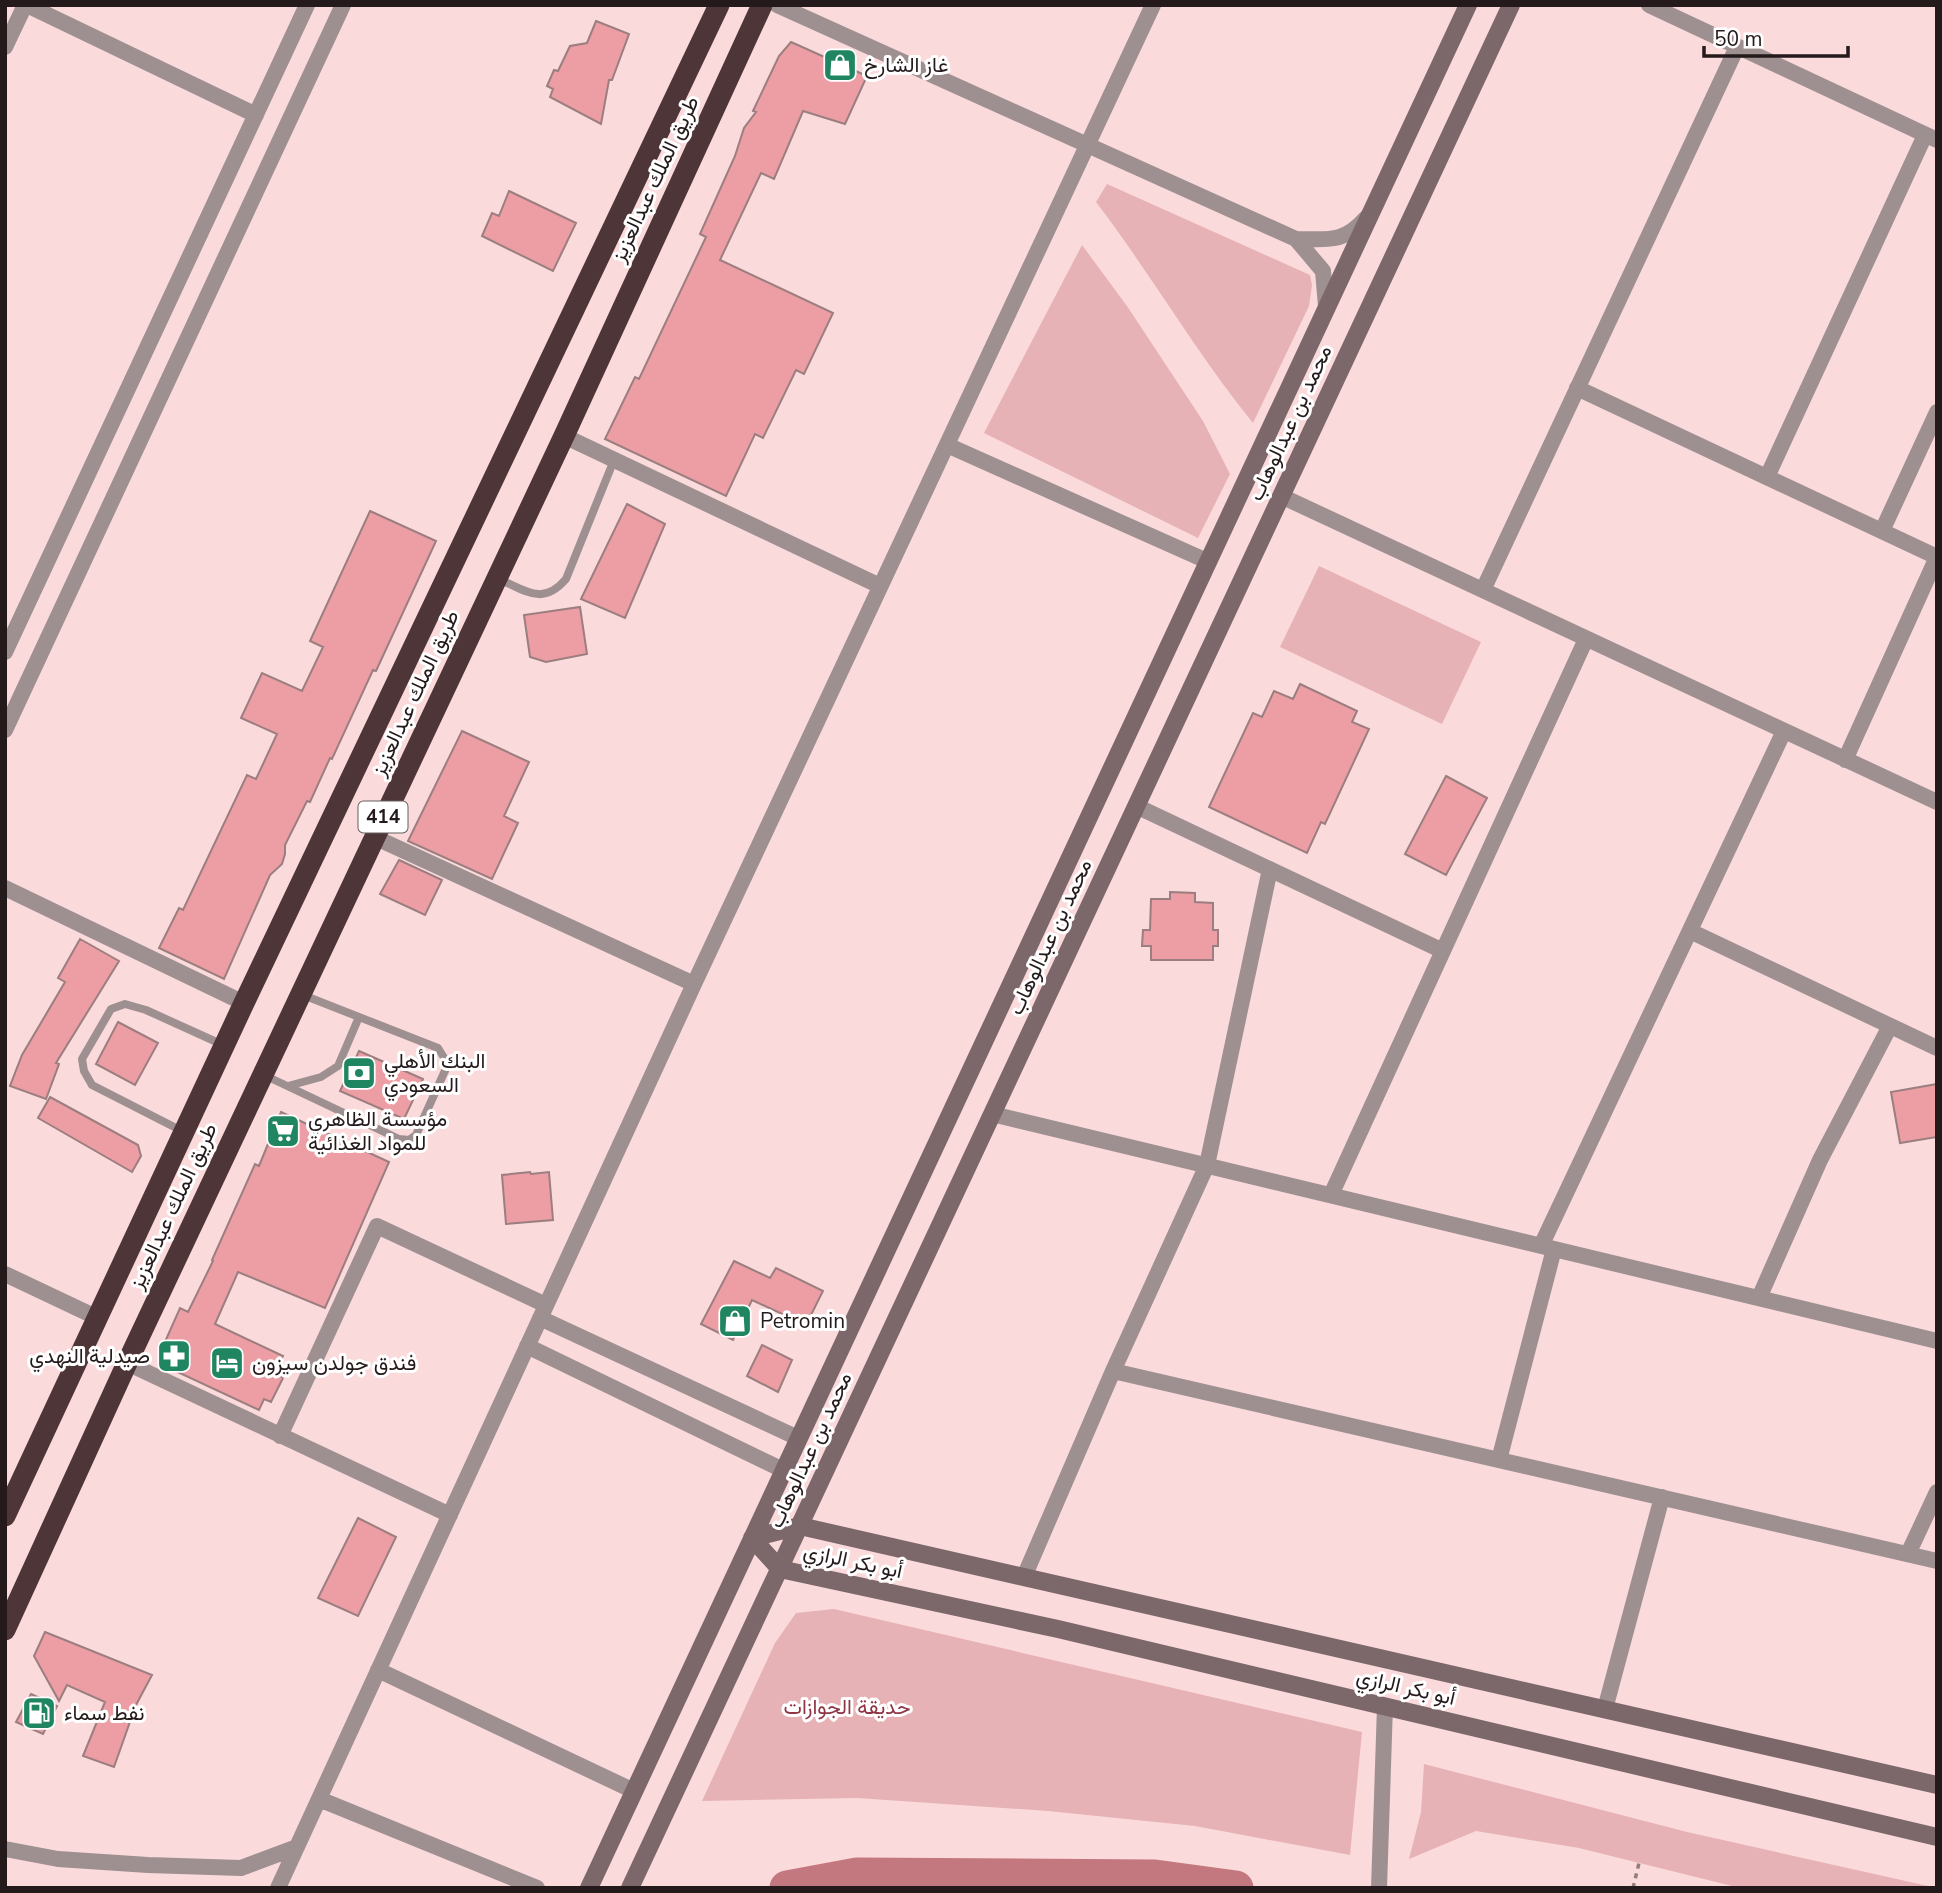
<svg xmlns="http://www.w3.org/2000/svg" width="1942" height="1893" viewBox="0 0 1942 1893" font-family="'Nunito Sans',Vazirmatn,sans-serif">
  <rect width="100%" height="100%" fill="#fbdadc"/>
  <!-- green -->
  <path fill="#e7b2b6" d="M1107,184L1310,275L1312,285L1309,306L1253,423C1196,353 1151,274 1096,202Z
    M1082,245L1127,306L1203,421L1230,474L1198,538L984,433Z
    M1319,566L1481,642L1442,724L1280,647Z
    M834,1609L1362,1732L1350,1855L1195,1826L1048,1811L857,1798L702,1801L775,1643L796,1613Z
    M1424,1764L1687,1832L1937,1888H1740L1579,1848L1476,1831L1409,1859L1421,1812Z"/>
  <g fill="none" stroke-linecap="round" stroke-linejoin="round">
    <!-- river -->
    <path stroke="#c3787f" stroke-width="35" d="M787,1888L857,1875L1155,1877L1236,1888"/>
  </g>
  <!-- building -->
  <path fill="#ec9ea4" stroke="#9b7e7f" stroke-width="2" d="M596,21L629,34L612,80H609L601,124L550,97L553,89L547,86L554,70L558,71L570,46L587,43Z
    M791,42L867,76L845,124L803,111L774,179L761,173L720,260L833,313L804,374L796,370L763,438L755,434L726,496L605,439L635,377L639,379L706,237L700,234L735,156L744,128L756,112L753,111L779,56Z
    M509,191L576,223L553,271L482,236L492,213L499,216Z
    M627,504L665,524L625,618L581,599Z
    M370,511L436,541L376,671L373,670L332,759L330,758L310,802L307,801L285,845V854L282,864L270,875L224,979L159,948L179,908L183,910L247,775L256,779L277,734L241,718L262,673L302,691L323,647L310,641Z
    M580,607L587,654L546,662L530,657L524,615Z
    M1300,684L1357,711L1352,722L1369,729L1325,824L1321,822L1307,853L1209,807L1253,713L1262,717L1274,691L1293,699Z
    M462,731L529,762L504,816L518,823L492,879L408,841Z
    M1446,776L1487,798L1446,875L1405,854Z
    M399,860L442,880L425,915L380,894Z
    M1170,892L1195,893V902L1213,903V930H1218V946H1213V960H1151V946H1142L1143,930H1150L1151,899H1170Z
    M80,939L119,961L56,1063L59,1064L46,1099L10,1086L22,1055L65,982L58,978Z
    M118,1022L158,1043L135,1085L96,1064Z
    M359,1051L423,1079L404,1119L340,1091Z
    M1937,1084V1137L1900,1143L1891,1092Z
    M50,1097L138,1145L141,1156L132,1172L38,1118Z
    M281,1112L389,1162L325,1308L238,1272L215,1324L283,1356L274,1371L283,1378L271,1402L264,1399L259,1410L169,1368L160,1353L180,1308L188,1312L213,1261L212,1260L255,1164L259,1166Z
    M530,1172L531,1174L549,1172L553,1220L506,1224L502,1175Z
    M734,1261L770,1278L776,1268L823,1291L806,1325L752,1300L733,1340L701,1324Z
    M762,1345L792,1360L778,1392L747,1376Z
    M358,1518L396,1537L358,1616L318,1598Z
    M45,1632L152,1675L136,1705L114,1767L83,1756L105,1702L67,1685L59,1701L34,1656Z
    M31,1694L57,1706L43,1734L16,1722Z"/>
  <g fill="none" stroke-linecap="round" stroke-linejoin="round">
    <!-- path -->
    <path stroke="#927c7d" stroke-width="3.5" stroke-dasharray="5 5" stroke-linecap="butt" d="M1633,1888L1639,1863"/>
    <!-- lane -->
    <path stroke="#9e9091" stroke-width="8" d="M499,579C526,591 543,606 566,579L614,460
      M264,1075L399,1139L409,1140L416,1135L448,1064L438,1048L303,995
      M288,1086L321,1077L338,1066L359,1017
      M184,1132L92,1085L84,1071L82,1059L111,1009L125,1004L146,1010L221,1044"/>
    <!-- street -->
    <path stroke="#9e9091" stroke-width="16" d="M27,5L256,115
      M777,5L1296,239
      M1649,5L1937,140
      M5,47L25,5
      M1326,306L1323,271L1296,239C1328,239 1343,244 1366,218
      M1577,388L1937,557
      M564,436L880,586
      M947,445L1207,561
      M1767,477L1925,135
      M1281,496L1937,802
      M1882,531L1937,412
      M1483,590L1737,47
      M5,652L307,5
      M5,730L343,5
      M1845,760L1937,557
      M1136,806L1443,951
      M374,837L694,984
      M5,888L244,1003
      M1690,931L1937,1048
      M992,1114L1937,1341
      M1331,1195L1586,639
      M1541,1246L1784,731
      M5,1274L98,1318
      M1759,1298L1820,1160L1890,1026
      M540,1318L798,1438
      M527,1346L783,1470
      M127,1363L450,1515
      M1113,1371L1937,1561
      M280,1436L377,1226L546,1305
      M1499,1460L1554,1249
      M1908,1554L1937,1492
      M1024,1577L1113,1371L1207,1165L1270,869
      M378,1670L634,1791
      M1605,1709L1662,1497
      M319,1799L537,1888
      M5,1849L58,1859L148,1865L241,1868L297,1847
      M278,1888L694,984L1153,5
      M1379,1888L1385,1706"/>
    <!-- secondary -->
    <path stroke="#7c686a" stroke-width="18" d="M1937,1785L800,1526L752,1538L780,1569L1058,1629L1937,1837
      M589,1888L1468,5
      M630,1888L1511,5"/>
    <!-- highway -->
    <path stroke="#4e3537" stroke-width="21" d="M5,1516L244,1003L719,5
      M5,1630L127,1363L564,436L762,5"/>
  </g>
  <!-- icons -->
  <defs>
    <g id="shop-square" transform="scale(1.75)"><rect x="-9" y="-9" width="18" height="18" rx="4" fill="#1f8661" stroke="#fff"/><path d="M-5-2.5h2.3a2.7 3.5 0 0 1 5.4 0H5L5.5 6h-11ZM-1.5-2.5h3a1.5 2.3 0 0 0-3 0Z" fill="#fff"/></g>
    <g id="bank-square" transform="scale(1.75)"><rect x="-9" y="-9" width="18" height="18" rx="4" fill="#1f8661" stroke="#fff"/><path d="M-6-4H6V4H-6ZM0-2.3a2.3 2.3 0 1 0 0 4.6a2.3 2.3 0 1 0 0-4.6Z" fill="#fff"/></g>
    <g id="supermarket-square" transform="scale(1.75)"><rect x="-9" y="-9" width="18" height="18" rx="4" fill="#1f8661" stroke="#fff"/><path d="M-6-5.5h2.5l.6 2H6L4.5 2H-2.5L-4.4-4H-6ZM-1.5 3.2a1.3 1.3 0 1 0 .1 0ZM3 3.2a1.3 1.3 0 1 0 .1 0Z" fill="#fff"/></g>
    <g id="pharmacy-square" transform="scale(1.75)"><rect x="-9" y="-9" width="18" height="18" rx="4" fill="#1f8661" stroke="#fff"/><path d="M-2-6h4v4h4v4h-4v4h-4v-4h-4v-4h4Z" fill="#fff"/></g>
    <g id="hotel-square" transform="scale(1.75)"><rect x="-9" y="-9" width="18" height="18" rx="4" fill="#1f8661" stroke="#fff"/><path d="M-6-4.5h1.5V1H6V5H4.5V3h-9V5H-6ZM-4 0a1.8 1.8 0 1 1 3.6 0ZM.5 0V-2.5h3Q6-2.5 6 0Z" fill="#fff"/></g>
    <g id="fuel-square" transform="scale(1.75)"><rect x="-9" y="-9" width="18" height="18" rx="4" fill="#1f8661" stroke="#fff"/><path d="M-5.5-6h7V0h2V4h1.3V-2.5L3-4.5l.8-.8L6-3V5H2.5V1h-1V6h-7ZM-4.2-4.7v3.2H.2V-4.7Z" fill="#fff"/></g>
  </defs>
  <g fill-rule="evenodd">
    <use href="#shop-square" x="840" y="65"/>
    <use href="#bank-square" x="359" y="1073"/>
    <use href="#supermarket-square" x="283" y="1131"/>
    <use href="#shop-square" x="735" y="1321"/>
    <use href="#pharmacy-square" x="174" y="1356"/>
    <use href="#hotel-square" x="227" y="1363"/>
    <use href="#fuel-square" x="39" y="1713"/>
  </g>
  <g text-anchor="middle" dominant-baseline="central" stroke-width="6" stroke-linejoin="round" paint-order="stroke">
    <!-- shield labels -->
    <rect fill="#fff" stroke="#665f5f" stroke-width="2" x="358.5" y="801.5" width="49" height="31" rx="5"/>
    <g font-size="19" font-weight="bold" fill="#251a1b">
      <text x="383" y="817">414</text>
    </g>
    <!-- poi labels -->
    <g font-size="21" fill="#251a1b" stroke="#fff" text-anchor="start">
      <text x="864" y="65">غاز الشارخ</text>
      <text x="384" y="1061">البنك الأهلي<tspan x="384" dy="24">السعودي</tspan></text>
      <text x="308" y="1119">مؤسسة الظاهري<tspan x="308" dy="24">للمواد الغذائية</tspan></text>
      <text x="760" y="1321">Petromin</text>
      <text x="150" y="1356" text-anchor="end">صيدلية النهدي</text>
      <text x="252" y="1363">فندق جولدن سيزون</text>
      <text x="64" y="1713">نفط سماء</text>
    </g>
    <!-- street labels -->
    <g font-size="21" fill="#251a1b" stroke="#fff">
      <text transform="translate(655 179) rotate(-65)">طريق الملك عبدالعزيز</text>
      <text transform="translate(1290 423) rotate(-65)">محمد بن عبدالوهاب</text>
      <text transform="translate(415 693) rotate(-65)">طريق الملك عبدالعزيز</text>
      <text transform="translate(1050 937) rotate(-65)">محمد بن عبدالوهاب</text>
      <text transform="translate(173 1206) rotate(-65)">طريق الملك عبدالعزيز</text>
      <text transform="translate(810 1450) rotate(-65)">محمد بن عبدالوهاب</text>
      <text transform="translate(853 1561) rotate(12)">أبو بكر الرازي</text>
      <text transform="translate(1406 1687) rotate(13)">أبو بكر الرازي</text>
    </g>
    <!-- park labels -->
    <g font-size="21" fill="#8f3443" stroke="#fff">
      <text x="847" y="1707">حديقة الجوازات</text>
    </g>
  </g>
  <!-- border -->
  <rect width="1942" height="1893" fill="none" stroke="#251a1b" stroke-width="14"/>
  <!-- scale -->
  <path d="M1704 46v10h144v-10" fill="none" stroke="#251a1b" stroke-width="3.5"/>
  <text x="1714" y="46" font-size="21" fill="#251a1b" stroke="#ffffff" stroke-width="5" paint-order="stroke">50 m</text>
</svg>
